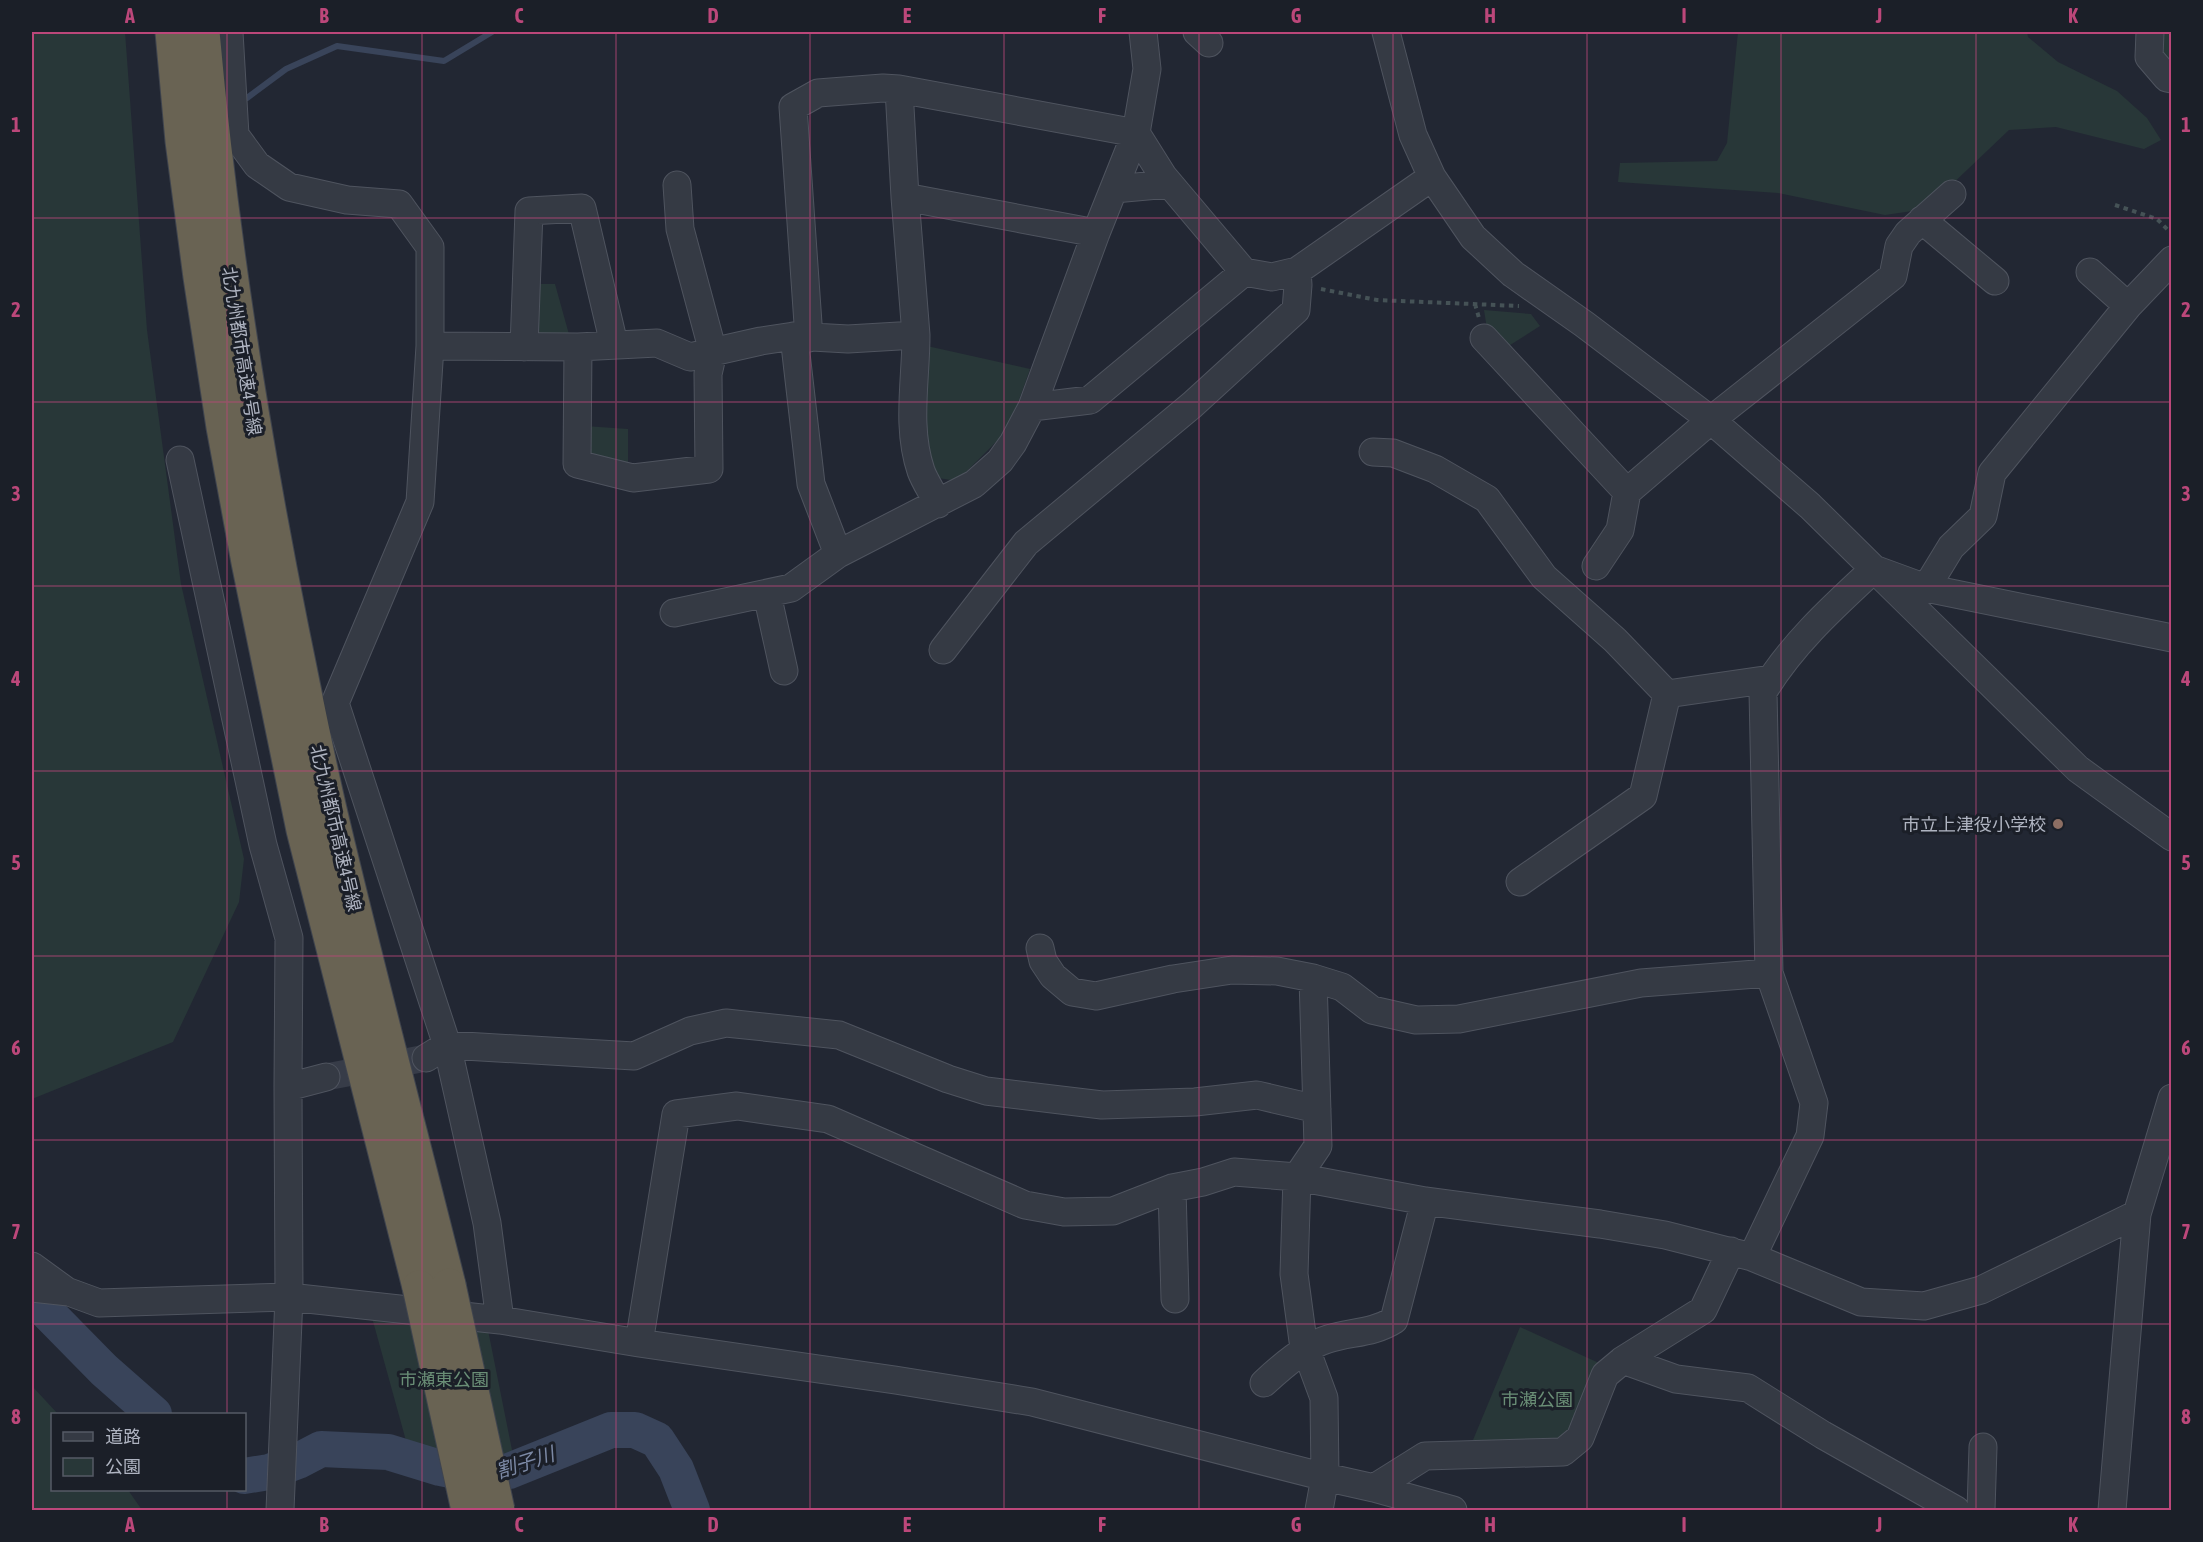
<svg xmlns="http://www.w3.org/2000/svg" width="2203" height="1542" viewBox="0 0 2203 1542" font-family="'Asap Condensed','Noto Sans JP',sans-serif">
  <rect width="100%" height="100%" fill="#222733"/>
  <!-- green -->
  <path fill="#283738" d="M32,32H125L147,330L181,584L244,859L239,902L173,1042L32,1099Z
    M1738,32H2027L2028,37L2058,62L2117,91L2147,118L2161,140L2144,149L2056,127L2009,130L1926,209L1885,215L1778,193L1618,182L1620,163L1717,161L1727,143Z
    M2155,32H2171V69H2168Z
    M533,284H555L570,338L536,339Z
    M1484,310L1531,314L1540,326L1507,347L1487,329Z
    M927,346L1030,369L1018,403L1001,437L957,481L932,477L925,452Z
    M585,426L628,429V464L591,462Z
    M371,1314L488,1330L515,1465L476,1467L438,1460L408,1448Z
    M1520,1327L1599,1363L1570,1434L1556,1445L1473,1440Z
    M32,1386L58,1414H52V1490H128L142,1510H32Z"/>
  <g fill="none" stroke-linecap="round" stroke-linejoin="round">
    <!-- stream -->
    <path stroke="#39445a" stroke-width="6" d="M242,93L247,98L286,69L337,46L444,61L492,32"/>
    <!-- river -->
    <path stroke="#39445a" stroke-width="36" d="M32,1292L47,1312L104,1370L154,1414
      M244,1476L269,1472L298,1461L321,1449L388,1452L440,1468L478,1476L509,1471L611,1430H635L657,1440L676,1469L692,1510"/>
    <!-- minor-tunnel -->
    <path stroke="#373c48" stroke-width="27" stroke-dasharray="27 14" stroke-linecap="butt" d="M326,1077L426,1058"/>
    <!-- minor casing -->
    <g stroke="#4f545f" stroke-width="29">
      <path id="minor" d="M229,32L235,135L257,165L289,187L347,200L399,204L430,247V346L420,502L335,703L447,1045L487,1223L500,1320
        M1197,32L1209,43
        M1386,32L1413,135L1432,177L1473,237L1513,274L1584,324L1711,420L1810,506L1874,569L1926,588L2172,638
        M2150,32L2149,57L2167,78L2172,79
        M1114,189L1169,184
        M905,197L1096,233
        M1922,220L1995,281
        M2090,272L2128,306
        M916,335C916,380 906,427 921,471C925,482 933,493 938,504
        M794,336L811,484L838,554L974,484L1000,461L1013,443L1032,407L1096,233L1136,133L1147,69L1143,32
        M809,338L793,107L818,93L883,88L899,89L1136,133L1163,176L1244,272L1272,277L1297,271L1432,177
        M1484,338L1627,492L1711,420L1893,276L1899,246L1908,233L1952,194
        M430,346L578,347L657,343L690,357L761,341L794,336L848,339L916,335L905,197L899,89
        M524,347L529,211L582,208L614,344
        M578,347L577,464L633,478L709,469L708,374L713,352L680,229L677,185
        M1032,407L1090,400L1244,272
        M1373,452L1393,453L1435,469L1487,499L1544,577L1615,640L1667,694L1771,679
        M180,460L263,845L289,938L288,1087
        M1596,566L1620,530L1627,492
        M1926,588L1951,547L1983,516L1992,473L2128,306L2172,260
        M767,594L784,671
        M674,613L791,588L838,554
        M943,650L1026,543L1192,405L1296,310L1298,285L1297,271
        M1520,882L1643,796L1667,694
        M1040,948L1043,961L1053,976L1072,992L1096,996L1173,979L1232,970L1277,971L1313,978L1342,987L1372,1010L1416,1020L1459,1019L1641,983L1769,973
        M1313,978L1318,1146L1297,1177L1294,1274L1303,1341L1324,1398L1325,1477L1319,1510
        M426,1058L447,1045L634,1056L690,1031L726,1023L839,1035L948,1079L986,1091L1102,1105L1195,1102L1257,1095L1317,1109
        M1172,1188L1175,1299
        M1752,1257L1810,1136L1814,1103L1769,973L1763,692C1792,644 1833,607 1874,569L2078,769L2172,837
        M32,1266L65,1290
        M32,1288L69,1292L99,1303L289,1297L500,1320L639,1343L895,1380L1032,1402L1325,1477L1374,1488L1453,1510
        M639,1343L676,1114L737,1106L828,1119L1025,1205L1064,1212L1113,1211L1172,1188L1203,1182L1234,1172L1297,1177L1425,1201L1600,1224L1665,1235L1752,1257L1861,1302L1924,1306L1981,1290L2137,1214
        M1623,1360L1676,1379L1748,1388L1823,1435L1956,1510
        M1264,1383C1280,1368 1307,1345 1328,1339C1351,1332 1374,1333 1394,1320L1425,1201
        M1374,1488L1425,1456L1563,1452L1580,1438L1605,1375L1623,1360L1703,1310L1731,1251
        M280,1510L289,1297L288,1087L326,1077
        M1981,1510L1983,1447
        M2112,1510L2137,1214L2172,1098"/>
    </g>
    <!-- highway casing -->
    <g stroke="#3f444e" stroke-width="35">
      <path id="highway" d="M172,32L182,141L200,277L223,427L248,562L303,830L419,1287
        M203,32C221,234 252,430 292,629C305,692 317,755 332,818C369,974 410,1129 449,1285"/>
    </g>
    <!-- path -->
    <path stroke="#455256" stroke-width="4" stroke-dasharray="4.5 4.5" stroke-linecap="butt" d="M2115,205L2157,219L2172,234
      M1321,289L1377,300L1519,306
      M1475,304L1479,318"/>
    <!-- minor -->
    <use href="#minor" stroke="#353a44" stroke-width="27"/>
    <!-- highway -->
    <use href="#highway" stroke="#696353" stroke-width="33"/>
    <!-- highway-bridge casing -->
    <g stroke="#3f444e" stroke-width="35" stroke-linecap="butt">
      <path id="highway-bridge" d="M449,1285L498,1510
        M419,1287L468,1510"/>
    </g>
    <!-- highway-bridge -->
    <use href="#highway-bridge" stroke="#696353" stroke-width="33"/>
  </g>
  <!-- grid -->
  <path fill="none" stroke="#bc477a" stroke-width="1.5" stroke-opacity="0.55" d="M227,32V1414M422,32V1510M616,32V1510M810,32V1510M1004,32V1510M1199,32V1510M1393,32V1510M1587,32V1510M1781,32V1510M1976,32V1510M32,218H2172M32,402H2172M32,586H2172M32,771H2172M32,956H2172M32,1140H2172M32,1324H2172M227,1490V1510"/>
  <!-- markers -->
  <circle fill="#8d6e63" stroke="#1b1f28" stroke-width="2" cx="2058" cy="824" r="6"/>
  <g text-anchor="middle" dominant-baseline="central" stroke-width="6" stroke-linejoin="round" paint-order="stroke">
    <!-- street labels -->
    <g font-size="18" fill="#afb4c1" stroke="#1b1f28">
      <text transform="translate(242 351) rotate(81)">北九州都市高速4号線</text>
      <text transform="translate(336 828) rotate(77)">北九州都市高速4号線</text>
    </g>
    <!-- poi labels -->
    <g font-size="18" fill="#afb4c1" stroke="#1b1f28" text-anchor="end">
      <text x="2046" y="824">市立上津役小学校</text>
    </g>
    <!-- park labels -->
    <g font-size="18" fill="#6a8e76" stroke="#1b1f28">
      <text x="444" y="1379">市瀬東公園</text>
      <text x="1537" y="1399">市瀬公園</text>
    </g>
    <!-- water labels -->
    <g font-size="20" font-style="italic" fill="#7c89a5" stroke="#1b1f28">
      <text transform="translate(525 1462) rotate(-18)">割子川</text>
    </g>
  </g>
  <!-- border -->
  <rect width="2203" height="1542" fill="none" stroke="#1b1f28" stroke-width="66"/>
  <!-- legend -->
  <rect x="51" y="1413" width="195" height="78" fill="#1b1f28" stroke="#565b65" stroke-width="1.5"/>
  <rect x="63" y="1432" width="30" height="9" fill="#353a44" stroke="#565b65" stroke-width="1.5"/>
  <text x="105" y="1443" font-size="18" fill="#afb4c1">道路</text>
  <rect x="63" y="1458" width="30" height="18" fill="#283738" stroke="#565b65" stroke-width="1.5"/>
  <text x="105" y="1473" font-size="18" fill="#afb4c1">公園</text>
  <rect x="33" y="33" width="2137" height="1476" fill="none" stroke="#bc477a" stroke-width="2"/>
  <g font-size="20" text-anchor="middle" font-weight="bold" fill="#bc477a">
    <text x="130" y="23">A</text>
    <text x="324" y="23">B</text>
    <text x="519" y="23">C</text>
    <text x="713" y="23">D</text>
    <text x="907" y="23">E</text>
    <text x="1102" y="23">F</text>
    <text x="1296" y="23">G</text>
    <text x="1490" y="23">H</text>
    <text x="1684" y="23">I</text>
    <text x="1879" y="23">J</text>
    <text x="2073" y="23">K</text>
    <text x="16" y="132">1</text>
    <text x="2186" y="132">1</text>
    <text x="16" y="317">2</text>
    <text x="2186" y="317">2</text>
    <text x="16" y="501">3</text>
    <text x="2186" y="501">3</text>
    <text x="16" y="686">4</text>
    <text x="2186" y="686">4</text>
    <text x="16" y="870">5</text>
    <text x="2186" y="870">5</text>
    <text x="16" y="1055">6</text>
    <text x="2186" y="1055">6</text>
    <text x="16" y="1239">7</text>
    <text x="2186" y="1239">7</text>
    <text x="16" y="1424">8</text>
    <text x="2186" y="1424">8</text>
    <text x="130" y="1532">A</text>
    <text x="324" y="1532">B</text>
    <text x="519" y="1532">C</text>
    <text x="713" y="1532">D</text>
    <text x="907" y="1532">E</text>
    <text x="1102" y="1532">F</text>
    <text x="1296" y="1532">G</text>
    <text x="1490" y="1532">H</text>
    <text x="1684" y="1532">I</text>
    <text x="1879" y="1532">J</text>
    <text x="2073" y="1532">K</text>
  </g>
</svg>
